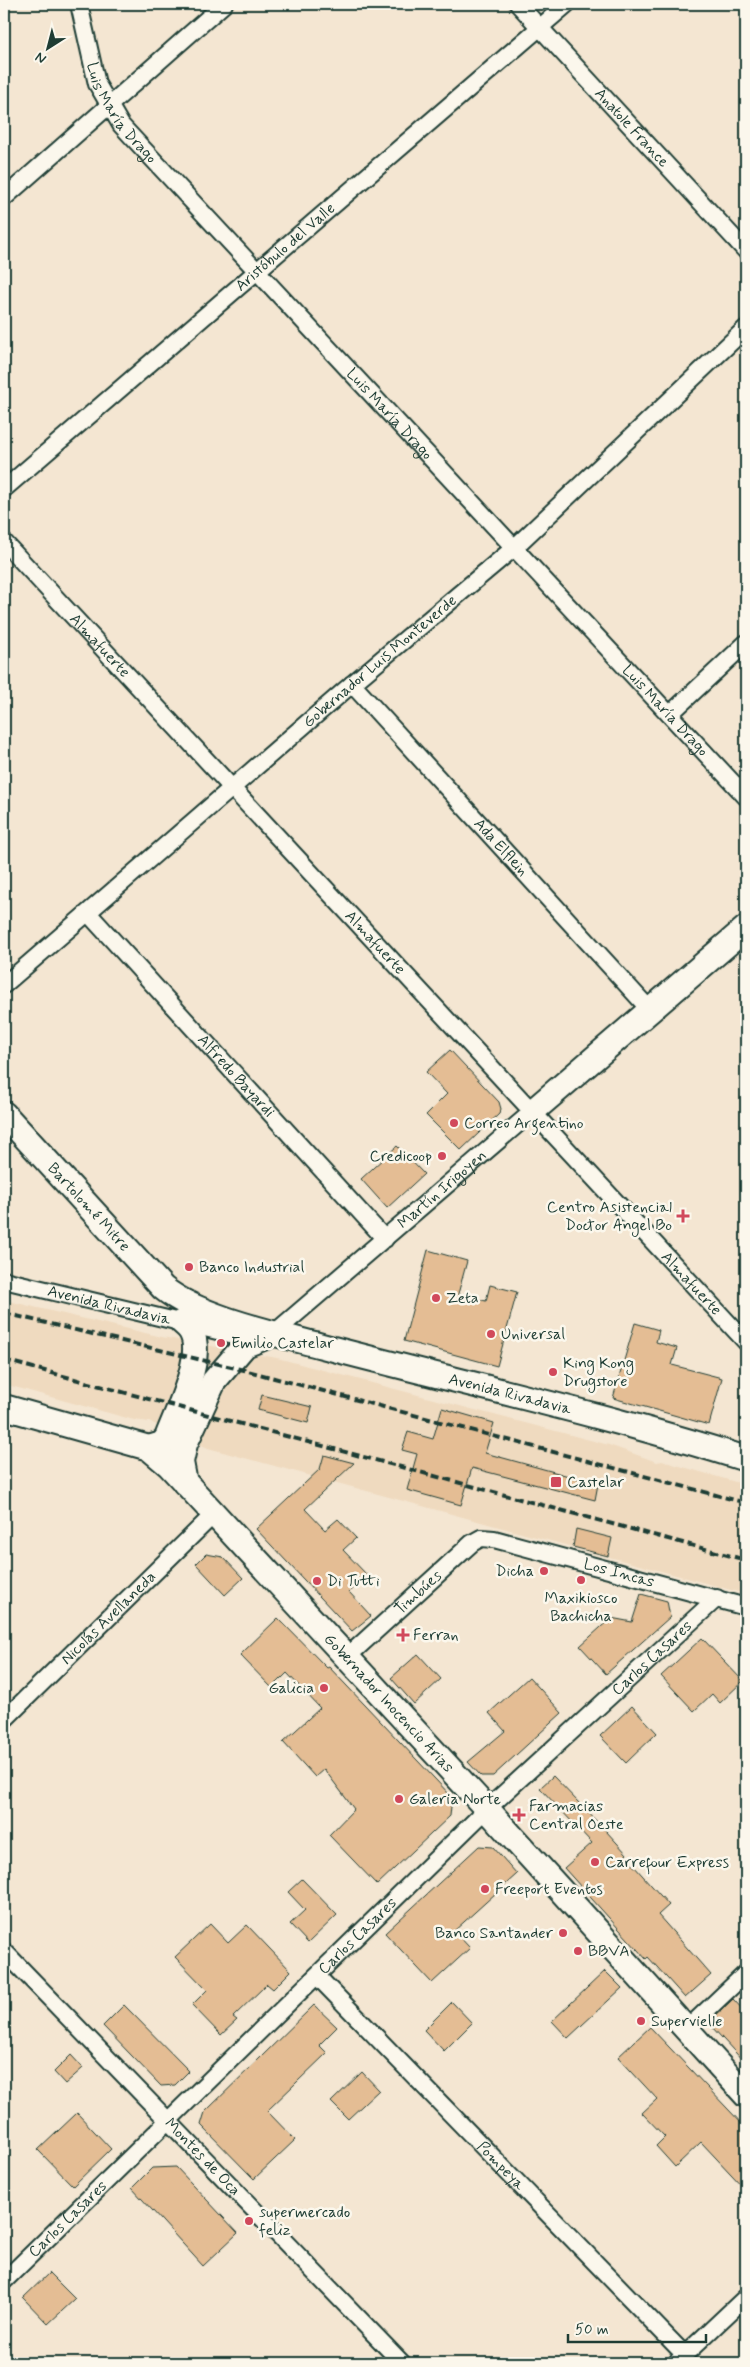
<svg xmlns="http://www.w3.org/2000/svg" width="750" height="2367" viewBox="0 0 750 2367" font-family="Mynerve,sans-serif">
  <rect width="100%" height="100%" fill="#f4e6d2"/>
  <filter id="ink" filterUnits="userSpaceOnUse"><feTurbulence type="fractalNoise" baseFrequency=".02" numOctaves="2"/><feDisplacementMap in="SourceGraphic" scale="10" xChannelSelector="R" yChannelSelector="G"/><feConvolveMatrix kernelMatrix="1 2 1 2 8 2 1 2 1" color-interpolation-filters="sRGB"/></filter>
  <g filter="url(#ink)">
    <!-- built -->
    <path fill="#efdabf" d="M4,1300L162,1337L277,1358L609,1445L657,1462L662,1461L746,1485V1594L208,1448L150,1422L134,1420L4,1384Z"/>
    <!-- building -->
    <path fill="#e4bd94" stroke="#1f3d34" d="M450,1050L499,1102L501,1109L499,1114L461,1150L426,1115L447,1094L426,1072Z
      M397,1146L424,1174L387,1208L361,1179Z
      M428,1250L467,1261L458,1294L486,1301L490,1285L517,1292L497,1366L404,1341Z
      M635,1323L659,1330L656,1342L677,1348L672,1365L722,1378L709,1425L613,1398Z
      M262,1395L312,1407L308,1423L258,1410Z
      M442,1408L494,1423L485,1453L598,1484L595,1500L472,1468L461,1505L407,1490L417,1454L402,1450L408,1432L433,1439Z
      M324,1455L354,1463L305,1509L325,1530L338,1519L356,1538L343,1550L367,1575L349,1592L371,1616L352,1631L256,1529L320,1469Z
      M576,1529L612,1538L608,1556L573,1547Z
      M206,1554L223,1557L243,1578L225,1595L196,1564Z
      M641,1594L667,1601L670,1617L606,1674L580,1646L611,1618L632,1622Z
      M278,1618L327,1668L329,1667L452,1797L450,1816L377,1885L329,1835L354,1809L324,1769L315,1777L283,1742L320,1708L287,1673L272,1688L240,1655Z
      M702,1638L743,1681L720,1703L712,1694L694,1711L661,1676Z
      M418,1654L441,1679L414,1704L391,1678Z
      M529,1677L562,1713L493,1776H481L468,1762L505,1731L489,1713Z
      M632,1706L657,1733L626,1763L600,1736Z
      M553,1776L606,1831L627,1854L625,1856L669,1905L658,1915L711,1975L685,1998L648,1957L646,1959L564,1868L592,1843L540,1788Z
      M479,1846L493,1847L517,1874L454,1931L470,1948L432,1983L385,1933Z
      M302,1879L337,1915L308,1943L290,1924L305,1910L288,1892Z
      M210,1924L228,1943L247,1925L291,1971L273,1989L267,1984L233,2017L237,2020L221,2035L192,2005L207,1990L175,1957Z
      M605,1971L622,1988L568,2038L552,2021Z
      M733,1999L746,2013V2064L711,2026L712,2019Z
      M452,2002L472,2023L444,2051L424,2030Z
      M124,2005L189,2071L175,2085L161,2086L103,2026Z
      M314,2005L337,2027L319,2045L327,2053L267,2111L295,2140L254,2179L201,2125L205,2112Z
      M650,2027L746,2128V2190L701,2142L675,2167L656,2146L665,2137L642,2113L657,2099L618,2057Z
      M71,2055L83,2068L65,2084L54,2072Z
      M362,2072L379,2090L348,2119L331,2102Z
      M77,2113L111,2149L73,2186L38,2150Z
      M176,2167L238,2233L203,2266L132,2188L152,2168Z
      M49,2273L75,2299L48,2324L23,2298Z"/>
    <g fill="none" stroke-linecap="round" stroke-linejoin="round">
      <!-- street casing -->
      <g stroke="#1f3d34" stroke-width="20">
        <g id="street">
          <path id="s1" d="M79,4L97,84L121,125L746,797"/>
          <path id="s2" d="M518,4L746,251"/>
          <path d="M4,198L224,4"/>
          <path id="s3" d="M4,489L567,4"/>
          <path id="s4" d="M4,542L746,1342"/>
          <path id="s5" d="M352,684L650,1010"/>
          <path d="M670,714L746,643"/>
          <path id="s6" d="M88,913L385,1239"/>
          <path id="s7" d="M4,985L352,684L515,547L746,328"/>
          <path id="s8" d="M4,1280L234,1335L273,1334L533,1111"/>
          <path id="s9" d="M347,1657L472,1543L481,1538L494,1539L746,1607"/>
          <path id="s10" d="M4,1720L213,1515"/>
          <path id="s11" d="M4,1951L402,2363"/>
          <path id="s12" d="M317,1976L685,2355"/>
          <path d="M686,2030L746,1973"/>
          <path id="s13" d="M4,2281L487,1809L717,1598"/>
          <path d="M676,2363L746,2297"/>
        </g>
      </g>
      <!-- secondary casing -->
      <g stroke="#1f3d34" stroke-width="28">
        <g id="secondary">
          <path d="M533,1111L746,928"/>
          <path id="s14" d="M4,1114L163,1288C198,1317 277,1334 322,1346C463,1383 607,1415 746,1459"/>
          <path id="s15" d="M4,1407L149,1448L169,1465L487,1809L746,2095"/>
          <path d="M149,1448L162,1444L167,1438C176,1413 207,1354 190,1330C188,1327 184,1324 182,1322"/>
          <path d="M185,1483L181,1462L185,1444L214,1381L245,1345L273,1334"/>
        </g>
      </g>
      <!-- street -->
      <use href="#street" stroke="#fbf7ec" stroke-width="16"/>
      <!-- secondary -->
      <use href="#secondary" stroke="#fbf7ec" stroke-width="24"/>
      <!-- rail -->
      <path stroke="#1f3d34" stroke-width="4" stroke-dasharray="8 4" stroke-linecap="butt" d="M4,1313L244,1370L746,1503
        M4,1360L746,1560"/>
    </g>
  </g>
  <!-- markers -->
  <g fill="#d1495b" stroke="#fbf7ec" stroke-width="2">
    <circle cx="454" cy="1123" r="5"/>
    <circle cx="442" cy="1156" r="5"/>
    <path d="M680.5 1208.5h5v5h5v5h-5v5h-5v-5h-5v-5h5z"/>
    <circle cx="189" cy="1267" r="5"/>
    <circle cx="436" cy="1298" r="5"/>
    <circle cx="491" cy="1334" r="5"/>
    <circle cx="221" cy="1343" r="5"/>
    <circle cx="553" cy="1372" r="5"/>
    <rect x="550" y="1476" width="12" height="12" rx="2.5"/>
    <circle cx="544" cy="1571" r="5"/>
    <circle cx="581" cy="1580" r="5"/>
    <circle cx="317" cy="1581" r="5"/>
    <path d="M400.5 1627.5h5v5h5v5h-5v5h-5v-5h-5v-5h5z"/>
    <circle cx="324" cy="1688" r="5"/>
    <circle cx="399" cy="1799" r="5"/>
    <path d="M516.5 1807.5h5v5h5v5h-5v5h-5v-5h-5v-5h5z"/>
    <circle cx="595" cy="1862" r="5"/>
    <circle cx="485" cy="1889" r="5"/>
    <circle cx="563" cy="1933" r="5"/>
    <circle cx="578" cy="1951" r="5"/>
    <circle cx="641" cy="2021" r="5"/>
    <circle cx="249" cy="2221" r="5"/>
  </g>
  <g text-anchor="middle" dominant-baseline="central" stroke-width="5" stroke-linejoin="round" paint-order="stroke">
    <!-- street labels -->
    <g font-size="16" fill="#1f3d34" stroke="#fbf7ec">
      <text stroke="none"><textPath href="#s1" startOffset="119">Luis María Drago</textPath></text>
      <text stroke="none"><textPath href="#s2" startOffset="168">Anatole France</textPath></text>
      <text stroke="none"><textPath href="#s3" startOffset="371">Aristóbulo del Valle</textPath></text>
      <text stroke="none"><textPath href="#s1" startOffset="524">Luis María Drago</textPath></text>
      <text stroke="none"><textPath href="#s4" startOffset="141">Almafuerte</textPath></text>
      <text stroke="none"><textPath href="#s7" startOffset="496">Gobernador Luis Monteverde</textPath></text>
      <text stroke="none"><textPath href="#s1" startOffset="929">Luis María Drago</textPath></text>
      <text stroke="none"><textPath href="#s5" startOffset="221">Ada Elflein</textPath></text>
      <text stroke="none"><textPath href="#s4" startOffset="546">Almafuerte</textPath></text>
      <text stroke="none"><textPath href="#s6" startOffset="220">Alfredo Bayardi</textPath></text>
      <text stroke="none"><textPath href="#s8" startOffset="498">Martín Irigoyen</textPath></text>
      <text stroke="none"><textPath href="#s14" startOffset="126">Bartolomé Mitre</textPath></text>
      <text stroke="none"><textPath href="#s4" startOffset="1011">Almafuerte</textPath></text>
      <text stroke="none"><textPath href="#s8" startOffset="108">Avenida Rivadavia</textPath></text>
      <text stroke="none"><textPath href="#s14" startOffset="600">Avenida Rivadavia</textPath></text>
      <text stroke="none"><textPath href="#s9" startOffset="322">Los Incas</textPath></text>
      <text stroke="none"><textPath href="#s9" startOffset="96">Timbúes</textPath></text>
      <text stroke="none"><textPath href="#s10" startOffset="146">Nicolás Avellaneda</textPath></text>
      <text stroke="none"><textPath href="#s13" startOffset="899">Carlos Casares</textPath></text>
      <text stroke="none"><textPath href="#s15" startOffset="501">Gobernador Inocencio Arias</textPath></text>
      <text stroke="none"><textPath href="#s13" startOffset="494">Carlos Casares</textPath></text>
      <text stroke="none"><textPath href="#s11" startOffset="286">Montes de Oca</textPath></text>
      <text stroke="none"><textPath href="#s12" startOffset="264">Pompeya</textPath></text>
      <text stroke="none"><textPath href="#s13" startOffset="89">Carlos Casares</textPath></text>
    </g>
    <!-- poi labels -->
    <g font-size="16" fill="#1f3d34" stroke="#fbf7ec" text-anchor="start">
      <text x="464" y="1123">Correo Argentino</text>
      <text x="432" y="1156" text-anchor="end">Credicoop</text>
      <text x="672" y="1207" text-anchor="end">Centro Asistencial<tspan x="672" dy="18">Doctor Angel Bo</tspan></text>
      <text x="199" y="1267">Banco Industrial</text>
      <text x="446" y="1298">Zeta</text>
      <text x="501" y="1334">Universal</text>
      <text x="231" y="1343">Emilio Castelar</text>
      <text x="563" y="1363">King Kong<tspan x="563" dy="18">Drugstore</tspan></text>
      <text x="567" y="1482">Castelar</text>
      <text x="534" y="1571" text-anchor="end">Dicha</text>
      <text x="327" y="1581">Di Tutti</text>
      <text x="581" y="1598" text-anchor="middle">Maxikiosco<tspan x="581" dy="18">Bachicha</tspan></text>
      <text x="413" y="1635">Ferran</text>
      <text x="314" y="1688" text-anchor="end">Galicia</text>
      <text x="409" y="1799">Galeria Norte</text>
      <text x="529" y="1806">Farmacias<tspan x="529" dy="18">Central Oeste</tspan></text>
      <text x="605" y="1862">Carrefour Express</text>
      <text x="495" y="1889">Freeport Eventos</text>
      <text x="553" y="1933" text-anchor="end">Banco Santander</text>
      <text x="588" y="1951">BBVA</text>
      <text x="651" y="2021">Supervielle</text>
      <text x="259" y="2212">supermercado<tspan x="259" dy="18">feliz</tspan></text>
    </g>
  </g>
  <!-- margin -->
  <rect width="750" height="2367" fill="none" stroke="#fbf7ec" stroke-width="20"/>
  <rect x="10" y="10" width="730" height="2347" fill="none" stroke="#1f3d34" stroke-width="2" filter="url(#ink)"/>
  <!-- north arrow -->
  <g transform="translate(48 48) rotate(216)" stroke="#fbf7ec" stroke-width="4" paint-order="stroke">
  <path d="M0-4L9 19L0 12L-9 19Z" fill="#1f3d34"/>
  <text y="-8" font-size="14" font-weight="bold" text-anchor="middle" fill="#1f3d34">N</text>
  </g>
  <!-- scale -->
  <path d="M568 2334v8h138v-8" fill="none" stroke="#1f3d34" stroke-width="2.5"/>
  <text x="575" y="2334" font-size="15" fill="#1f3d34" stroke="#fbf7ec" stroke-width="4" paint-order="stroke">50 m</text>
</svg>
